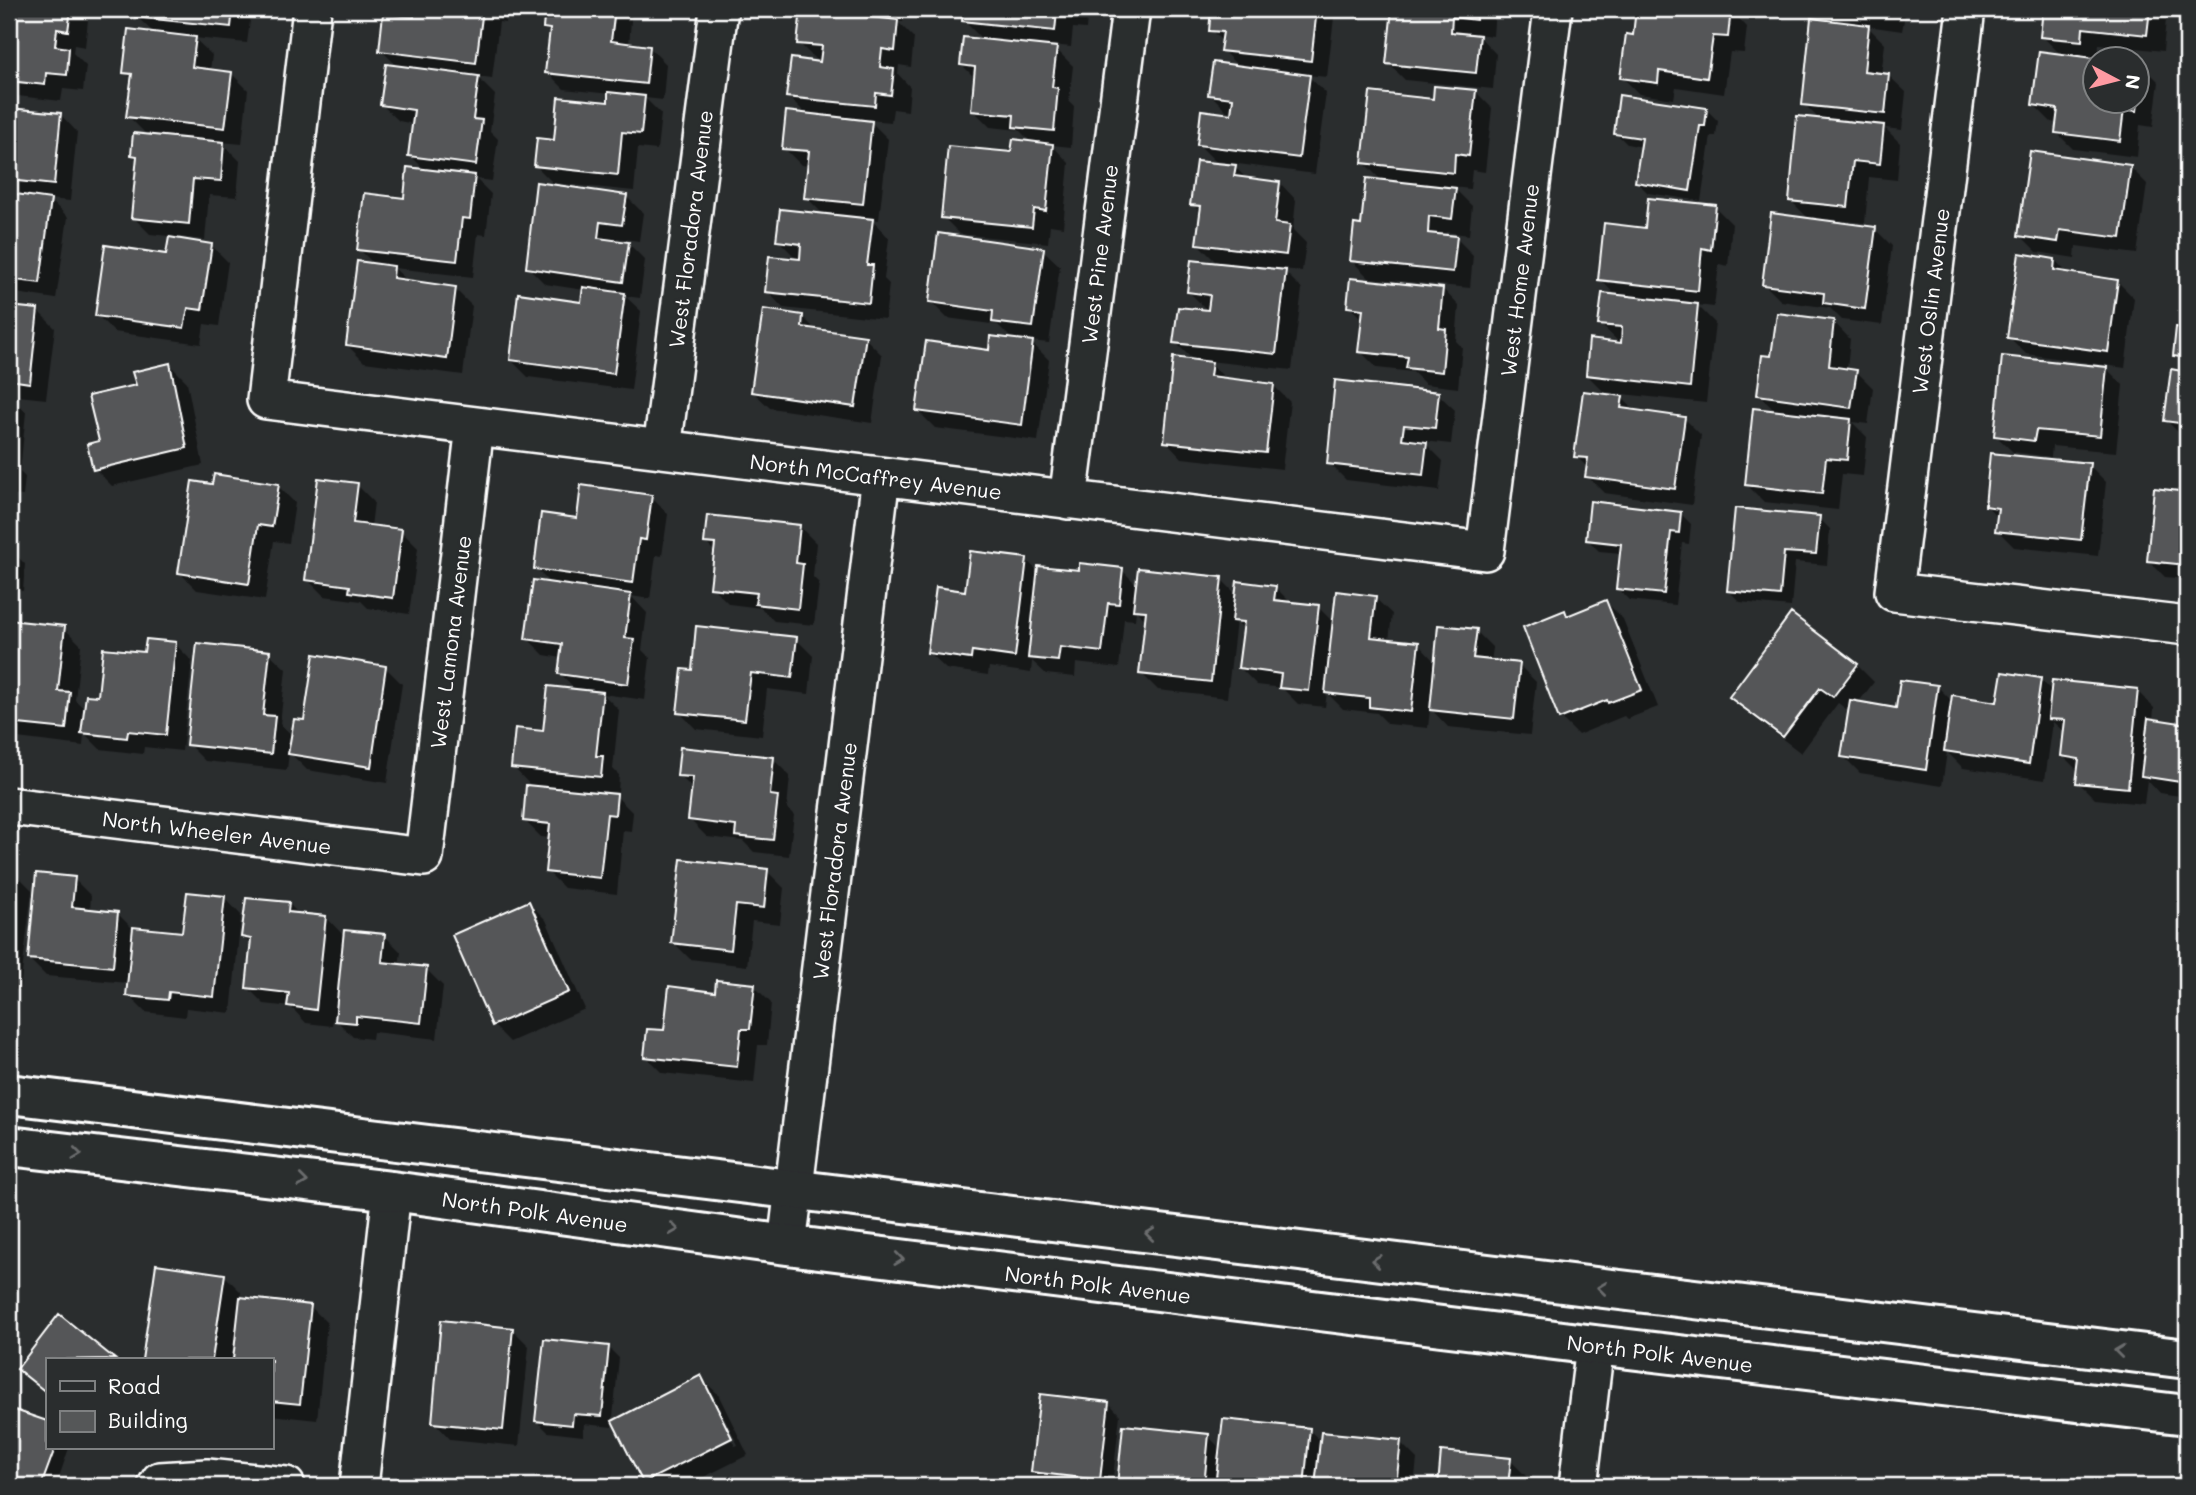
<svg xmlns="http://www.w3.org/2000/svg" width="2196" height="1495" viewBox="0 0 2196 1495" font-family="Mali,sans-serif">
  <rect width="100%" height="100%" fill="#2a2d2e"/>
  <filter id="ink" filterUnits="userSpaceOnUse"><feTurbulence type="fractalNoise" baseFrequency=".0143" numOctaves="2"/><feDisplacementMap in="SourceGraphic" scale="14" xChannelSelector="R" yChannelSelector="G"/><feConvolveMatrix kernelMatrix="1 2 1 2 8 2 1 2 1" color-interpolation-filters="sRGB"/></filter>
  <g filter="url(#ink)">
    <!-- shadow -->
    <path fill="#0007" fill-rule="evenodd" d="M9,9H77L88,20L85,47L74,45L73,53L86,66L83,91L63,89L61,101L9,95Z
      M138,9H246L251,14L247,43L194,38L212,55L210,71L231,73L248,90L242,144L221,142L240,161L237,197L209,195L205,240L150,234L133,217L138,161L132,155L149,137L128,116L133,80L125,72L155,34L137,17Z
      M404,9H506L505,23L499,22L492,79L477,77L495,95L490,131L498,139L492,181L476,179L491,194L486,235L478,234L473,277L394,268L409,282L455,289L472,306L463,375L364,362L347,345L375,265L359,249L405,200L426,171L410,155L414,124L399,121L382,105L398,67L381,50L414,19Z
      M547,9H632L629,45L650,48L666,64L663,100L645,98L661,114L657,150L638,148L634,191L553,183L536,166L555,142L609,104L610,94L564,89L547,72L551,34L545,28Z
      M844,9H905L903,22L897,21L914,38L911,67L899,65L898,74L910,87L908,111L893,109L891,122L869,120L888,139L879,220L871,219L889,238L884,279L889,284L885,319L783,308L767,291L799,261L778,240L824,215L806,197L809,166L801,165L784,148L807,115L788,96L819,63L799,43L852,16Z
      M965,9H1088L1086,29L1073,28L1071,47L1052,45L1073,66L1069,101L1074,106L1071,147L1052,145L1069,163L1063,227L1050,225L1048,243L960,234L943,217L1013,154L1032,143L1019,130L990,127L973,110L976,79L962,65L984,41L964,21Z
      M1213,9H1335L1327,77L1307,75L1326,93L1315,174L1215,161L1198,144L1233,116V112L1227,111L1210,94L1239,67L1222,50L1223,42L1211,30Z
      M1386,9H1495L1493,36L1477,34L1496,54L1493,89L1405,80L1388,63L1393,16Z
      M1638,9H1751L1750,14L1732,11L1747,27L1744,53L1730,52L1724,94L1676,87L1674,99L1639,94L1622,77L1634,37Z
      M1802,9H1918V11L1906,9L1902,31L1867,26L1885,44L1881,75L1889,76L1906,92L1902,130L1885,128L1900,143L1897,180L1869,177L1865,223L1827,219V222L1875,229L1892,246L1882,325L1842,320L1830,308L1781,301L1764,284L1810,220L1790,200L1820,120L1804,104L1813,18Z
      M2045,9H2167L2163,51L2099,44L2098,60H2094V102H2136L2142,65L2159,82L2153,127L2140,125L2137,157L2073,149L2056,132L2058,123L2051,122L2034,105L2061,55L2042,36Z
      M1475,91L1492,108L1485,172L1472,170L1470,189L1453,187L1472,206L1469,235L1446,232L1445,236L1456,238L1473,255L1470,288L1369,278L1352,261L1362,227L1383,182L1364,163L1434,101Z
      M9,103L15,110L61,115L77,132L70,201L49,199L68,217L56,299L9,292Z
      M1707,110L1718,121L1716,136H1711L1701,201L1648,193L1637,182L1642,147L1627,144L1616,133Z
      M1235,167L1247,179L1280,183L1296,200L1293,230L1306,243L1302,271L1282,269L1302,289L1292,370L1208,361L1227,380L1273,385L1290,402L1282,469L1182,458L1166,441L1195,362L1175,342L1209,312L1189,292L1252,268V265L1215,261L1198,244L1202,214L1192,204Z
      M2130,167L2147,184L2137,254L2076,246L2075,258L2037,252L2020,235Z
      M626,196L643,213L639,241L617,238L616,242L628,243L645,260L640,298L625,296L641,311L631,390L528,377L511,360L582,304L584,290L545,284L528,267Z
      M1715,207L1732,224L1728,266L1719,264L1714,307L1697,305L1715,323L1706,403L1604,392L1587,375L1621,344L1600,324L1617,297L1600,279L1646,230Z
      M211,245L228,262L219,326L204,324L201,344L114,332L97,315L168,256Z
      M1043,250L1060,266L1049,343L1030,341L1049,360L1038,441L935,428L918,411L990,352L1013,340L998,325L947,318L930,301Z
      M2055,260L2068,274L2117,281L2134,298L2125,368L2026,354L2009,337Z
      M1443,289L1459,306L1456,341L1462,347L1458,388L1425,384L1413,372L1377,368L1360,351L1363,320L1349,306Z
      M9,308L38,311L55,328L46,399L9,395Z
      M802,316L817,331L865,338L882,355L872,423L770,408L753,392Z
      M1834,322L1850,339L1847,370L1856,371L1873,388L1868,424L1852,422L1867,437L1863,476L1842,474L1838,510L1764,502L1747,485L1776,412L1759,395L1773,358Z
      M2178,329L2187,330V368L2175,356Z
      M170,365L187,382L203,465L112,486L95,469L101,442L138,386Z
      M2106,368L2123,385L2116,452L2052,446L2051,457L2013,452L1996,436Z
      M2173,371L2187,373V451L2185,449L2187,437H2183L2166,420Z
      M1438,394L1455,410L1451,444L1423,441L1443,461L1439,491L1346,480L1329,463Z
      M9,395L26,412L20,472L25,477L23,496L9,495Z
      M1622,398L1637,412L1684,418L1701,435L1692,505L1604,493L1587,476L1588,468L1576,456Z
      M2089,465L2106,482L2098,556L2014,547L1997,530L1998,518L1986,505Z
      M357,485L374,502L371,527L401,531L418,548L409,614L368,608L361,601L324,596L307,579Z
      M214,486H278L295,503L289,543L274,541L265,600L197,590L180,573Z
      M2156,490L2187,494V579L2165,577L2148,560Z
      M651,497L668,514L662,556L656,555L650,599L631,596L647,613L642,650L650,658L645,700L603,694L619,710L613,769L619,775L618,793L612,792L633,813L631,831L623,830L617,894L564,888L547,871L550,838L541,837L524,820L533,788L513,767L545,733L577,691L560,673L562,658L544,655L527,638L552,585L535,568L579,520Z
      M9,512L17,520L13,552L25,564L23,591L9,589Z
      M1680,513L1691,524L1689,544L1682,543L1675,605L1629,600L1618,589L1621,553L1599,551L1588,540Z
      M1819,518L1830,529L1827,565L1795,562L1791,607L1740,602L1729,591Z
      M799,526L816,543L813,577L819,583L814,625L774,621L761,608L729,604L712,587L716,553L705,542Z
      M1026,560L1039,572L1122,570L1138,586L1221,579L1237,595L1275,587L1292,604L1318,607L1334,623L1375,598L1392,614L1389,641L1418,644L1436,663L1476,631L1493,648L1491,662L1519,665L1536,682L1530,735L1448,727L1430,708L1428,728L1388,724L1377,713L1343,709L1327,693L1325,707L1298,704L1282,688L1257,685L1240,668L1245,630L1236,621L1227,698L1158,690L1141,673L1147,621L1136,611L1135,620L1124,619L1119,668L1076,663L1075,677L1046,674L1032,661L1031,673L989,667L988,675L946,669L929,653L966,593Z
      M1606,602L1623,619L1658,707L1627,719L1624,716L1578,735L1561,718L1564,612L1569,617Z
      M9,622L64,628L81,645L75,700L86,710L145,654L175,644L192,661L182,751L144,747L143,754L100,749L84,733L83,746L9,737Z
      M796,639L813,656L809,694L767,689L762,736L696,729L679,712L693,672Z
      M269,653L286,669L280,724L293,736L305,722L385,667L402,684L387,783L307,770L289,752L287,770L205,761L188,744Z
      M1857,665L1874,682L1858,703L1897,710L1938,687L1953,702L1998,704L2040,679L2053,692L2137,691L2154,708L2153,721L2187,726V797L2159,793L2147,780L2144,804L2095,799L2078,782L2079,772L2063,756L2065,733L2053,722L2045,780L1963,768L1947,752L1942,786L1860,773L1843,756L1850,712L1838,703L1801,753L1748,713L1731,696Z
      M773,759L790,776L787,808L794,815L789,856L754,852L743,841L707,837L690,820L693,789L679,775Z
      M767,871L784,888L780,924L752,921L747,966L690,959L673,942Z
      M9,872L15,873L32,890L20,990L9,989Z
      M74,879L91,896L90,910L117,913L135,931L184,934L225,898L241,915L231,1013L186,1008L185,1017L145,1012L128,995L129,983L46,976L29,959Z
      M529,903L546,920L585,1009L510,1042L493,1025Z
      M289,904L299,914L326,917L345,937L384,935L401,952L399,966L426,969L443,986L437,1039L373,1032L372,1039L353,1037L333,1017L332,1026L306,1023L291,1007L264,1004L247,987L252,945L243,937Z
      M754,986L771,1003L767,1045H758L754,1083L662,1073L645,1056L665,1032L716,994Z
      M157,1266L224,1275L241,1292L240,1299L310,1306L327,1323L317,1420L271,1415V1360H235L236,1349H233L231,1360H144Z
      M59,1317L115,1360H47V1393L19,1369Z
      M512,1329L529,1346L519,1446L450,1439L434,1422Z
      M608,1347L619,1358L612,1427L584,1424L583,1436L548,1432L537,1421Z
      M701,1378L718,1394L748,1455L686,1486H649L614,1422ZM709,1395H713L738,1445L735,1446Z
      M1109,1403L1120,1415L1112,1486H1072L1044,1483L1033,1472Z
      M9,1410L47,1423V1448H69L56,1486L9,1485Z
      M1125,1427L1208,1436L1221,1449L1309,1430L1322,1442H1400L1417,1459L1414,1486H1119Z
      M1443,1453L1510,1460L1527,1477L1526,1486H1440Z"/>
    <!-- building -->
    <path fill="#555758" stroke="#fff" stroke-width="2" d="M9,9H71L68,31L57,29L55,46L69,48L67,75L46,73L45,85L9,81Z
      M136,9H233L231,27L135,17Z
      M415,9H483L476,63L379,51L383,14L414,17Z
      M545,9H615L611,41L650,46L646,84L545,73L550,29L543,28Z
      M801,9L898,20L895,51L882,49L880,67L894,69L891,95L876,93L875,106L786,97L791,58L820,62L822,46L797,44Z
      M963,9H1070V13L1057,12L1055,31L962,21Z
      M1211,9H1317L1311,61L1220,51L1223,32L1209,31Z
      M1392,9H1477L1476,20L1452,17L1451,32L1480,35L1476,73L1386,64Z
      M1636,9H1731L1728,37L1713,36L1707,78L1659,71L1658,83L1620,78L1626,34L1633,35Z
      M1844,9H1887L1886,15Z
      M2043,9H2150L2147,35L2083,28L2082,41L2040,37Z
      M1811,18L1869,25L1864,71L1889,74L1885,114L1802,105Z
      M128,29L196,37L192,67L232,72L225,128L126,117L132,74L123,73Z
      M963,37L1057,47L1052,87L1058,88L1054,131L1013,127L1014,115L971,111L975,67L960,65Z
      M2039,51L2109,60H2094V102H2136V63L2143,64L2137,111L2124,109L2120,141L2055,133L2058,109L2032,105Z
      M1213,62L1310,75L1299,158L1197,145L1201,110L1231,114L1233,98L1208,95Z
      M386,64L479,76L473,119L482,120L476,165L408,156L414,110L380,105Z
      M1434,86L1476,90L1469,156L1455,154L1454,173L1362,163L1370,92L1433,99Z
      M608,92L645,96L641,134L622,132L618,175L534,166L537,138L554,140L558,97L608,102Z
      M1619,95L1707,108L1705,126H1700L1690,191L1635,182L1642,138L1614,134Z
      M9,108L61,113L54,185L9,180Z
      M786,111L872,121L863,204L804,198L809,151L782,149Z
      M1797,116L1884,125L1880,164L1853,161L1848,207L1789,201Z
      M133,133L224,142L221,181L193,179L189,224L131,218L137,156L131,155Z
      M1013,139L1053,144L1046,211L1034,209L1032,227L941,218L948,146L1011,152Z
      M2030,151L2131,165L2121,238L2060,230L2058,242L2018,236Z
      M1196,161L1236,165L1234,176L1280,182L1275,223L1290,225L1286,255L1196,244L1201,206L1190,205Z
      M407,167L475,175L470,219L462,218L457,261L357,250L364,193L404,198Z
      M1366,178L1456,188L1452,219L1429,216L1428,233L1457,236L1453,272L1350,261L1354,224L1361,225Z
      M536,182L627,195L622,225L600,222L598,238L629,242L623,282L526,268Z
      M9,193L51,199L40,283L9,279Z
      M1648,198L1716,205L1711,250L1702,248L1698,291L1598,280L1604,223L1645,228Z
      M780,209L873,219L867,265H873L869,303L765,292L769,256L800,259L801,244L776,241Z
      M1771,213L1876,227L1865,309L1823,303L1824,293L1762,285Z
      M938,233L1044,248L1033,327L992,322L993,311L929,302Z
      M169,237L212,244L202,310L188,308L184,328L95,316L105,245L166,254Z
      M2019,253L2055,259L2054,270L2118,280L2108,352L2007,338Z
      M1191,260L1286,270L1276,354L1173,343L1178,307L1208,310L1210,295L1187,292Z
      M357,261L394,266L393,278L456,287L447,359L346,345Z
      M1350,278L1443,288L1439,328L1446,329L1442,372L1406,368L1408,357L1358,352L1363,309L1347,307Z
      M583,287L625,293L614,374L510,360L518,293L581,302Z
      M1602,293L1698,304L1690,387L1586,375L1589,339L1621,343L1622,327L1598,325Z
      M9,306L38,309L30,383L9,380Z
      M763,309L803,315L802,327L866,336L855,407L751,392Z
      M1777,313L1834,320L1829,366L1857,370L1851,408L1757,395L1762,355L1771,356Z
      M2176,327L2187,328V358L2173,356Z
      M990,336L1033,341L1022,425L916,411L926,341L989,350Z
      M2002,356L2107,367L2100,436L2036,430L2034,441L1994,436Z
      M1173,357L1212,362L1210,376L1274,384L1266,453L1164,442Z
      M170,363L187,448L93,470L87,444L99,441L88,396L136,385L132,372Z
      M2171,369L2187,372V450L2183,449L2187,424L2164,421Z
      M1335,380L1439,392L1435,428L1404,425L1402,439L1427,442L1423,475L1327,464Z
      M1583,391L1623,396L1621,408L1685,417L1675,489L1585,477L1588,458L1574,457Z
      M1753,408L1851,419L1847,460L1826,458L1822,494L1745,485Z
      M1990,453L2090,463L2081,540L1995,531L1998,508L1985,506Z
      M214,474L279,484L272,527L258,525L249,584L178,573L192,481L212,484Z
      M318,478L358,483L353,523L402,529L393,598L349,592L350,586L305,580Z
      M581,485L652,495L646,540L639,539L633,583L534,569L541,513L577,518Z
      M2154,488L2187,492V565L2147,561Z
      M1590,501L1681,512L1679,533L1671,532L1664,594L1616,589L1621,544L1586,540Z
      M1735,508L1820,516L1816,554L1784,552L1780,596L1727,591Z
      M707,515L800,525L796,563L803,564L798,609L755,604L757,593L710,588L715,544L704,543Z
      M970,551L1027,558L1015,657L972,651L971,659L927,653L936,587L965,591Z
      M1079,563L1123,568L1119,604L1108,603L1102,652L1060,647L1058,661L1028,658L1038,566L1079,570Z
      M1138,568L1222,577L1211,682L1139,674L1146,611L1133,610Z
      M533,580L631,594L625,638L634,639L628,684L558,674L562,644L525,639Z
      M1237,581L1276,586L1274,600L1319,605L1309,691L1279,688L1281,674L1238,668L1244,622L1232,621Z
      M1336,591L1376,596L1371,637L1419,642L1411,712L1369,707V698L1325,693Z
      M1606,600L1642,690L1608,703L1607,700L1559,719L1523,627L1565,610L1567,616Z
      M1791,613L1858,664L1833,697L1820,688L1783,737L1729,697Z
      M9,620L65,626L58,691L70,692L66,729L9,723Z
      M1438,625L1477,629L1473,658L1520,663L1514,719L1430,710Z
      M696,626L797,637L792,678L751,673L745,720L677,713L682,669L692,670Z
      M146,639L176,642L166,735L128,731L127,738L81,733L86,695L98,696L103,648L144,652Z
      M197,643L270,651L263,715L275,716L271,754L186,745Z
      M314,654L386,666L371,767L288,754L294,719L304,720Z
      M2002,672L2041,678L2029,764L1944,751L1952,695L1997,702Z
      M1900,680L1938,685L1926,770L1841,757L1850,700L1896,708Z
      M2052,680L2138,689L2128,788L2076,783L2079,759L2061,756L2065,720L2048,719Z
      M548,686L603,692L596,756H603L601,777L511,768L515,728L543,731Z
      M2148,718L2187,724V783L2141,776Z
      M680,747L774,757L770,795L778,796L773,840L735,836L736,826L688,820L693,777L677,776Z
      M526,785L617,794L615,815L607,814L600,878L545,872L550,824L523,821Z
      M681,859L768,869L764,908L736,905L731,950L671,943Z
      M9,870L15,871L9,929Z
      M36,873L75,877L72,907L118,912L113,967L28,959Z
      M187,892L225,896L214,997L169,992L168,1000L126,996L133,927L182,932Z
      M246,898L289,902L288,912L326,916L316,1010L287,1006L289,993L246,988L251,939L241,937Z
      M529,901L569,992L492,1026L452,935Z
      M344,930L385,934L382,962L427,967L421,1023L356,1016V1023L335,1021Z
      M716,980L755,984L750,1029H741L737,1067L644,1057L647,1029L664,1030L669,986L715,992Z
      M156,1264L225,1274L212,1360H142Z
      M240,1297L311,1305L300,1404L271,1401V1360H233Z
      M59,1314L115,1359L47,1360V1393L17,1369Z
      M441,1320L513,1328L503,1430L432,1423Z
      M544,1339L609,1346L602,1416L573,1414L572,1425L535,1421Z
      M701,1375L732,1438L643,1483L612,1421Z
      M1040,1394L1109,1402L1100,1480L1031,1472Z
      M9,1408L47,1421V1448H55L41,1486H29L9,1479Z
      M1223,1419L1310,1428L1304,1486H1215Z
      M1123,1425L1209,1434L1204,1486H1117Z
      M1321,1432L1401,1440L1396,1486H1315Z
      M1441,1451L1511,1458L1508,1486H1438Z"/>
    <g fill="none" stroke-linecap="round" stroke-linejoin="round">
      <!-- minor casing -->
      <g stroke="#fff" stroke-width="42">
        <path id="minor" d="M312,9L266,400L1485,551L1553,9
          M1966,9L1894,592L2187,626
          M662,449L719,9
          M1068,500L1131,9
          M9,806L424,857L475,426
          M787,1245L881,476
          M157,1486L160,1481L207,1478L286,1486
          M359,1486L392,1191
          M1578,1486L1595,1345"/>
      </g>
      <!-- secondary casing -->
      <g stroke="#fff" stroke-width="44">
        <path id="secondary" d="M9,1094L2187,1359
          M9,1146L392,1191L787,1245L1595,1345L2187,1415"/>
      </g>
      <!-- minor -->
      <use href="#minor" stroke="#2a2d2e" stroke-width="37"/>
      <!-- secondary -->
      <use href="#secondary" stroke="#2a2d2e" stroke-width="38"/>
    </g>
    <!-- one-way arrows -->
    <defs><path id="oneway-chevron" d="M-2-3.5L2.5 0L-2 3.5" fill="none" stroke-width="1.6" stroke-linecap="round" stroke-linejoin="round" transform="scale(1.75)"/></defs>
    <g stroke="#6a6c6d">
      <use href="#oneway-chevron" transform="translate(77 1154) rotate(7)"/>
      <use href="#oneway-chevron" transform="translate(303 1181) rotate(7)"/>
      <use href="#oneway-chevron" transform="translate(674 1229) rotate(8)"/>
      <use href="#oneway-chevron" transform="translate(1150 1234) rotate(-173)"/>
      <use href="#oneway-chevron" transform="translate(899 1259) rotate(7)"/>
      <use href="#oneway-chevron" transform="translate(1376 1261) rotate(-173)"/>
      <use href="#oneway-chevron" transform="translate(1602 1288) rotate(-173)"/>
      <use href="#oneway-chevron" transform="translate(2119 1351) rotate(-173)"/>
    </g>
  </g>
  <g text-anchor="middle" dominant-baseline="central" stroke-width="5" stroke-linejoin="round" paint-order="stroke">
    <!-- street labels -->
    <g font-size="21" fill="#fff" stroke="#2a2d2e">
      <text transform="translate(690 229) rotate(-83)">West Floradora Avenue</text>
      <text transform="translate(1099 254) rotate(-83)">West Pine Avenue</text>
      <text transform="translate(1519 280) rotate(-83)">West Home Avenue</text>
      <text transform="translate(1930 301) rotate(-83)">West Oslin Avenue</text>
      <text transform="translate(876 476) rotate(7)">North McCaffrey Avenue</text>
      <text transform="translate(450 642) rotate(-83)">West Lamona Avenue</text>
      <text transform="translate(217 832) rotate(7)">North Wheeler Avenue</text>
      <text transform="translate(834 861) rotate(-83)">West Floradora Avenue</text>
      <text transform="translate(535 1211) rotate(8)">North Polk Avenue</text>
      <text transform="translate(1098 1284) rotate(7)">North Polk Avenue</text>
      <text transform="translate(1660 1353) rotate(7)">North Polk Avenue</text>
    </g>
  </g>
  <!-- margin -->
  <rect width="2196" height="1495" fill="none" stroke="#2a2d2e" stroke-width="35"/>
  <rect x="18" y="18" width="2161" height="1460" fill="none" stroke="#fff" stroke-width="2.5" filter="url(#ink)"/>
  <!-- legend -->
  <rect x="46" y="1358" width="228" height="91" fill="#2a2d2e" stroke="#7f8182" stroke-width="2"/>
  <rect x="60" y="1381" width="35" height="10" fill="#2a2d2e" stroke="#7f8182" stroke-width="2"/>
  <text x="108" y="1394" font-size="21" fill="#ffffff">Road</text>
  <rect x="60" y="1411" width="35" height="21" fill="#555758" stroke="#7f8182" stroke-width="2"/>
  <text x="108" y="1428" font-size="21" fill="#ffffff">Building</text>
  <!-- north arrow -->
  <g transform="translate(2116 80) rotate(97)"><circle r="33" fill="#2a2d2e" stroke="#7f8182" stroke-width="2"/>
  <path d="M0-5L12 26L0 18L-12 26Z" fill="#ff9aa2"/>
  <text y="-10" font-size="19" font-weight="bold" text-anchor="middle" fill="#ffffff">N</text>
  </g>
</svg>
